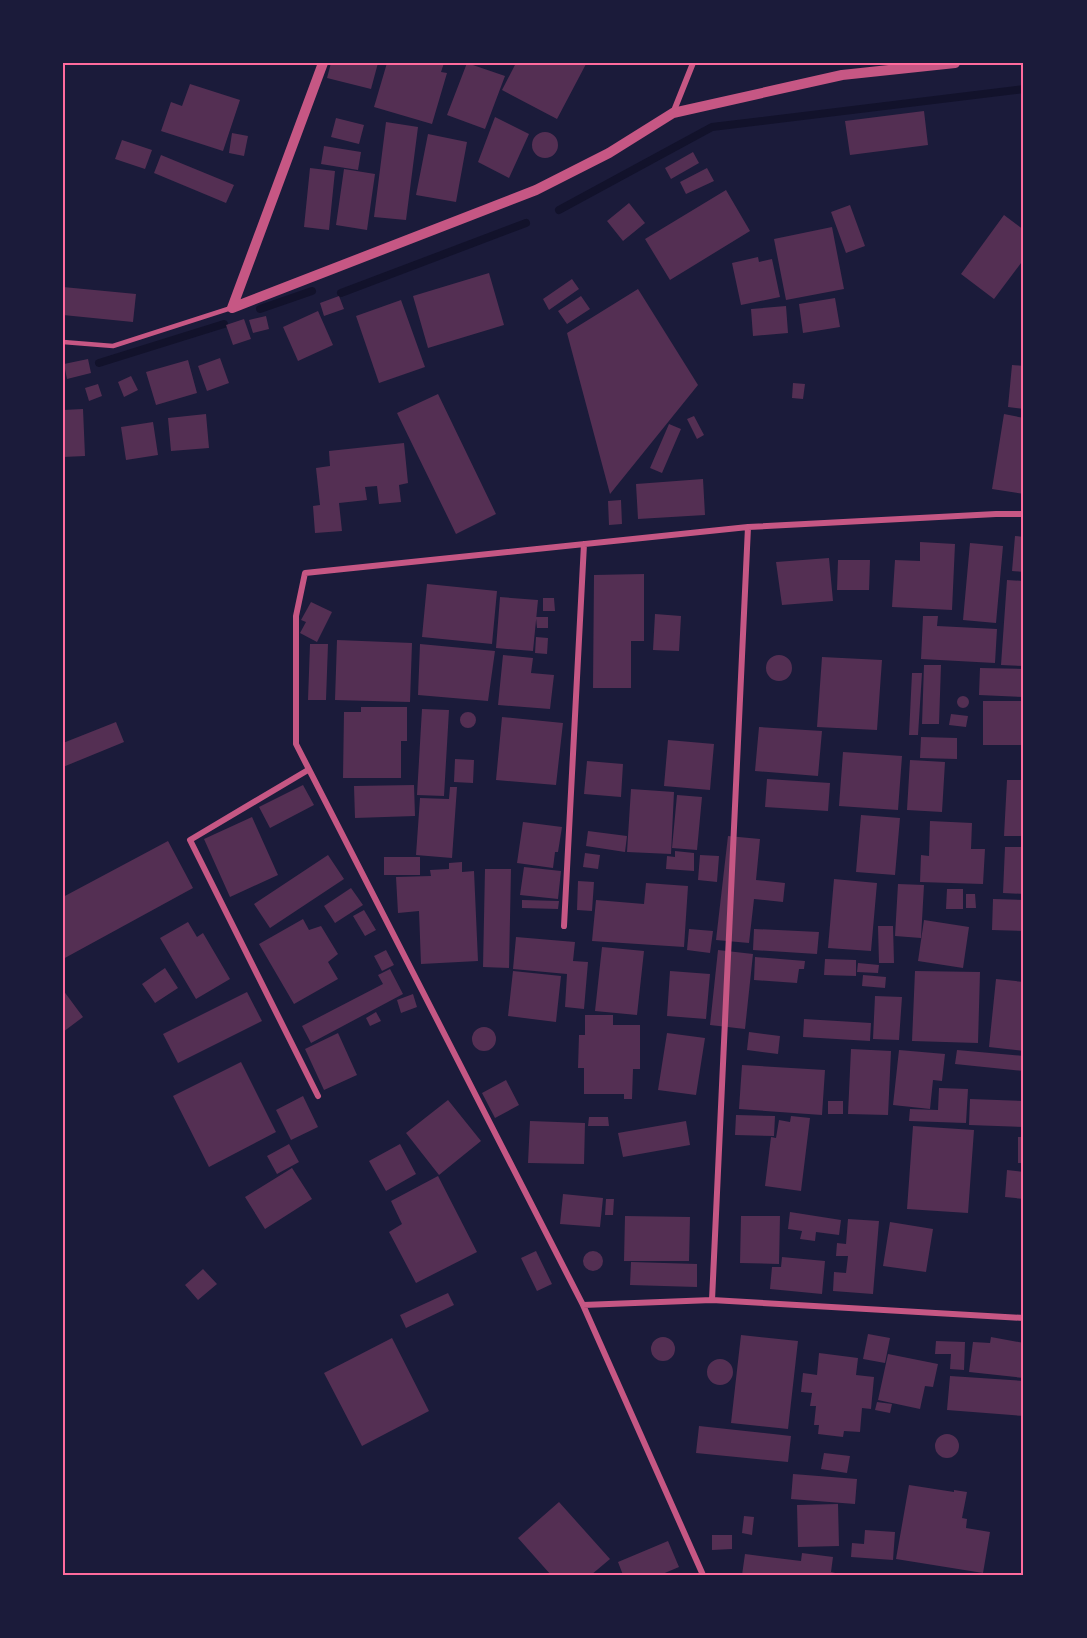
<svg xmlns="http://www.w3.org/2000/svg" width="1087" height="1638" viewBox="0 0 1087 1638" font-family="Lato,sans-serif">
  <rect width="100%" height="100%" fill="#1b1b3a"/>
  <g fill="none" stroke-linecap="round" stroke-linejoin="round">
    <!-- stream -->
    <path stroke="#12122b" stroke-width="8" d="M559,210L712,127L1024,89
      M341,293L526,223
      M260,309L312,291
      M99,363L224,324"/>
  </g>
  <!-- building -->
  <path fill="#542f53" d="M331,63H378L371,89L327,78Z
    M387,63H444L441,72L447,73L432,124L374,107Z
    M467,63L505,76L485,129L447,115Z
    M516,63H584L586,64L557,119L502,90Z
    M190,84L240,100L223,151L161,131L171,102L182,106Z
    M924,111L928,145L850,155L845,121Z
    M495,117L529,134L509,178L478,162Z
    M336,118L364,125L359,144L331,137Z
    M386,122L418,127L406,220L374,217Z
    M532 145a13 13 0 1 1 26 0a13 13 0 1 1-26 0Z
    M232,133L248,136L244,156L229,153Z
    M428,134L467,142L456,202L416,195Z
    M122,140L152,150L145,169L115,159Z
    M324,146L361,152L358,170L321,164Z
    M693,152L699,163L671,179L665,168Z
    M161,155L234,185L226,203L154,173Z
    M310,168L335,171L329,230L304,227Z
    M707,168L714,181L686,194L680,182Z
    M344,169L375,174L367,230L336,225Z
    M726,190L750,231L670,280L645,239Z
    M629,203L645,223L623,241L607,221Z
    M850,205L865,246L846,253L831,212Z
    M1004,215L1024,230V259L994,299L961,274Z
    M832,227L844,289L786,300L774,239Z
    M758,257L759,262L772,259L780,297L741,305L732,263Z
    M489,273L504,325L428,348L413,296Z
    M572,279L579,289L549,310L543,299Z
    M63,287L136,294L133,322L63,315Z
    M638,289L698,385L610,494L567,333Z
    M339,296L344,309L324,316L320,303Z
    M581,296L590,309L567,324L558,311Z
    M835,298L840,327L803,333L799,304Z
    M401,300L425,367L379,383L356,316Z
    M786,306L788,333L753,336L751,309Z
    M318,311L333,345L298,361L283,327Z
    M266,316L269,329L253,333L249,320Z
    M244,319L251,339L233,345L226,325Z
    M220,358L229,383L207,391L198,366Z
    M88,359L91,373L67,379L64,364Z
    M188,360L197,393L156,405L146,372Z
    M1012,365L1024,366V409L1008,407Z
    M131,376L138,390L124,397L118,382Z
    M793,383L805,384L803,399L792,398Z
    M98,384L102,396L89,401L85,388Z
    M438,394L496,514L456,534L397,413Z
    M83,409L85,456L63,457V410Z
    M206,414L209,448L171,451L168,418Z
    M1004,414L1024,418V494L992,489Z
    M694,416L704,435L697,439L687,419Z
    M153,422L158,455L126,460L121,427Z
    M669,424L681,429L662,473L650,468Z
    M404,443L408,483L399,485L401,502L379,504L377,486L365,487L367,500L339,503L342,531L315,533L313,506L320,505L316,468L330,466L329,451Z
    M703,479L705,515L638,519L636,484Z
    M621,500L622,524L609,525L608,501Z
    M1015,536L1024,537V572L1012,571Z
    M920,542L955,544L952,610L892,607L895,560L920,561Z
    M970,543L1003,546L996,623L963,620Z
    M829,558L833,601L782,605L776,562Z
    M838,560H870L869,590H837Z
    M644,574V641H631V688H593L594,575Z
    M1007,580L1024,581V666L1001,665Z
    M427,584L497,591L492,644L422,637Z
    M500,597L538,600L533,651L496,648Z
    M543,598H554L555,611H543Z
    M311,602L332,612L317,642L300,633L306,622L301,620Z
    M655,614L681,616L679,651L653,650Z
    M923,616H938L937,626L997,629L995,663L921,659Z
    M536,617H548V628H537Z
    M536,637L548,638L547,654L535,653Z
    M337,640L412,643L410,702L335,700Z
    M310,644H328L326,700H308Z
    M420,644L495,651L488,701L418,695Z
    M503,655L533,658L531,673L554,675L550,709L498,705Z
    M766 668a13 13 0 1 1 26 0a13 13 0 1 1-26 0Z
    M822,657L882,660L877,730L817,727Z
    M924,665H941L939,724H922Z
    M980,668L1024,669V697L979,695Z
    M912,673H922L918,735H909Z
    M957 702a6 6 0 1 1 12 0a6 6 0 1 1-12 0Z
    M983,701H1024V745H983Z
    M361,707H407V741H401V778H343L344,712H361Z
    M422,709L449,710L444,796L417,795Z
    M460 720a8 8 0 1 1 16 0a8 8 0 1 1-16 0Z
    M951,714L968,716L966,727L949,725Z
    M502,717L563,723L556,785L496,780Z
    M116,722L124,742L63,767V743Z
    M759,727L822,731L818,776L755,771Z
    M921,737L957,738V759L920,758Z
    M668,740L714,744L710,790L664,786Z
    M843,752L902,756L898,810L839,806Z
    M455,759L474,760L473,783L454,782Z
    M910,760L945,762L942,812L907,810Z
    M587,761L623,764L621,797L584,794Z
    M767,779L830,783L828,811L765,807Z
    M1007,780H1024V836H1004Z
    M303,785L314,805L270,828L259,807Z
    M414,785L415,816L355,818L354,786Z
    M450,787H457L452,858L416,855L420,798L449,799Z
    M631,789L674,792L671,854L627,852Z
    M677,795L702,797L697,850L672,848Z
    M861,815L900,818L895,875L856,872Z
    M252,817L278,875L230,897L204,839Z
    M930,821L972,823L971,849H985L983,884L920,882L921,855L929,856Z
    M523,822L562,827L558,852H555L553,868L517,863Z
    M588,831L627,836L625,852L586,846Z
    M728,836L760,839L756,880L785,883L783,902L754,899L749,943L716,940Z
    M168,841L193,888L63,959V897Z
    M1005,847H1024V894L1003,893Z
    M675,851L694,853V871L666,869L667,856L675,857Z
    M585,853L600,855L598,869L583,867Z
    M328,855L344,879L270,928L254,904Z
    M700,855L719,856L717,882L698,880Z
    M384,857H420V875H384Z
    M462,862V872L474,871L478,961L421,964L419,911L398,913L396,877L431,876L430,870L449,869V863Z
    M524,867L561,871L558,899L520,895Z
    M485,869H511L509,968L483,967Z
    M834,879L877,883L871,951L828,948Z
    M578,881L594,882L592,911L577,910Z
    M646,883L688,886L684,947L592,941L596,900L644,904Z
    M898,884L924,885L921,938L895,936Z
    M351,888L363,905L335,923L324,906Z
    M947,889H963V909H946Z
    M966,894H975L976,908H966Z
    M993,899L1024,900V931L992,930Z
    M522,900L559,901L558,909L522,908Z
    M364,910L376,930L365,936L353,916Z
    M303,919L309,930L321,926L338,954L328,962L338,979L294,1004L259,944Z
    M924,920L969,927L963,968L918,961Z
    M188,922L197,937L203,933L230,979L196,999L160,938Z
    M878,926H893L894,963H879Z
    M689,929L713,931L710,953L687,950Z
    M754,929L819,932L817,954L753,950Z
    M516,937L575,942L573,961L588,962L584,1009L565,1007L567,974L513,969Z
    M602,947L644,951L637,1015L595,1011Z
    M386,950L394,965L382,971L374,956Z
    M718,950L753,954L745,1029L710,1025Z
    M755,957L805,961L804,969H799L797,983L754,980Z
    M825,959L856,960V976L824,975Z
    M858,963L879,965L878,973L857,972Z
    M165,968L178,988L155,1003L142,984Z
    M390,969L403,994L311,1043L302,1026L383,984L378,975Z
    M513,971L561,976L556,1022L508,1016Z
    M670,971L710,974L706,1019L667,1016Z
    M915,971L980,972L978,1043L912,1041Z
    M863,975L886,977L885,988L862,986Z
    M996,979L1024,982V1051L989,1047Z
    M63,990L83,1017L63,1032Z
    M247,992L262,1021L178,1063L163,1034Z
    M413,994L417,1007L401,1013L397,1000Z
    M875,996L902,997L899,1040L873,1039Z
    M376,1012L381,1021L370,1026L366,1018Z
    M585,1015H613V1025H640V1069H633L632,1099H624V1094H584V1068H578L579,1035H585Z
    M804,1019L871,1023L870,1041L803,1037Z
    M472 1039a12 12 0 1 1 24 0a12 12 0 1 1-24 0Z
    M749,1032L780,1036L778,1054L747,1050Z
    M338,1033L357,1075L324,1090L305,1049Z
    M667,1033L705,1038L696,1095L658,1090Z
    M851,1049L891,1051L888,1115L848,1114Z
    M899,1050L945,1054L942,1081L933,1080L930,1109L893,1105Z
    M957,1050L1024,1056V1071L955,1064Z
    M241,1062L276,1132L209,1167L173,1096Z
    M742,1065L825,1070L822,1115L739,1109Z
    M506,1080L519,1105L495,1118L482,1093Z
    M939,1088L968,1089L966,1123L909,1121L910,1109L938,1110Z
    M303,1096L318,1127L291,1140L276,1110Z
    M970,1099L1024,1101V1127L969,1125Z
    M448,1100L481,1141L439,1175L406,1133Z
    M828,1101H843V1114H828Z
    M736,1115L775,1116L774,1136L735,1135Z
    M791,1116L810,1118L801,1191L765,1186L771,1137L776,1138L779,1120L790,1122Z
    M589,1117H608L609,1126H588Z
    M530,1121L585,1123L584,1164L528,1163Z
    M686,1121L690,1145L623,1157L618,1133Z
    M913,1126L974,1130L968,1213L907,1209Z
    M1018,1137H1024V1163H1018Z
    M289,1144L299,1162L277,1174L267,1156Z
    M400,1144L416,1174L386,1191L369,1161Z
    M292,1168L312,1199L265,1229L245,1197Z
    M1007,1170L1024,1172V1199L1005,1197Z
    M438,1176L477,1252L416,1283L389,1232L402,1224L391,1201Z
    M563,1194L603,1198L600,1227L560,1224Z
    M606,1199H614L613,1215H605Z
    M790,1212L841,1220L839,1235L816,1232L815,1241L800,1239L802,1231L788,1229Z
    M625,1216L690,1217L689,1261H624Z
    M741,1216H780L779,1264L740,1263Z
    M848,1219L879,1221L873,1294L833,1291L834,1272L846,1273L848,1256H836L837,1243L846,1244Z
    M890,1222L933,1229L926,1272L883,1266Z
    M583 1261a10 10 0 1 1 20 0a10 10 0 1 1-20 0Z
    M536,1251L552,1284L537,1291L521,1258Z
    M782,1257L825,1261L822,1294L770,1289L772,1267H781Z
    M631,1262L697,1264V1287L630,1285Z
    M203,1269L217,1284L198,1300L185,1285Z
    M448,1293L454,1305L406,1328L400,1315Z
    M868,1334L890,1338L885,1363L863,1359Z
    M741,1335L798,1341L788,1429L731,1423Z
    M991,1337L1024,1343V1378L969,1372L973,1342L990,1343Z
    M651 1349a12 12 0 1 1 24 0a12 12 0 1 1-24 0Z
    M392,1338L429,1411L362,1446L324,1373Z
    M936,1341L965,1342L964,1370L950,1369L951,1354H935Z
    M819,1353L858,1358L856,1375L874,1377L871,1409L862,1408L860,1432L844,1431L843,1437L818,1434L819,1425H814L816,1406H810L812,1393L801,1392L803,1373L817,1375Z
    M888,1354L938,1364L933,1387L925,1386L920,1409L878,1400Z
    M707 1372a13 13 0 1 1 26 0a13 13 0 1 1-26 0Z
    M950,1376L1024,1381V1416L947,1410Z
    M877,1402L892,1404L890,1413L875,1410Z
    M699,1426L791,1436L788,1462L696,1453Z
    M935 1446a12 12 0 1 1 24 0a12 12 0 1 1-24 0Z
    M824,1453L850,1456L847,1473L821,1469Z
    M793,1474L857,1479L855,1504L791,1499Z
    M909,1485L954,1492V1490L967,1492L962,1518L967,1519L966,1528L990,1532L983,1573L896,1559Z
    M559,1502L610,1559L591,1575H551L518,1538Z
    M838,1504L839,1546L798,1547L797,1505Z
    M744,1516L754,1517L752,1535L742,1533Z
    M865,1530L895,1532L893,1560L851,1557L852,1543L864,1544Z
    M712,1535H732V1549L712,1550Z
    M668,1541L679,1567L660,1575H623L618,1562Z
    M802,1553L833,1557L831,1572L844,1575H742L745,1554L801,1561Z"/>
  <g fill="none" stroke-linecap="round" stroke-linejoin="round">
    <!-- service -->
    <path stroke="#c65784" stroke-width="4.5" d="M63,342L113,346L231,308"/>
    <!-- minor -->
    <path stroke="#c65784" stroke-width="6" d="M673,113L693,63
      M308,770L190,840L318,1096
      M564,926L584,544
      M712,1300L748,527
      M583,1305L712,1300L1024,1318
      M703,1575L583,1305L296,744V616L305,573L748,527L996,514H1024"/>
    <!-- tertiary -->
    <path stroke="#c65784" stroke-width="10" d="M232,308L536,190L609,153L673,113L842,75L955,63
      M232,308L323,63"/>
  </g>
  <!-- border -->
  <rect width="1087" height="1638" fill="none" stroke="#1b1b3a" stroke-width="129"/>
  <rect x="64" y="64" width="958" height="1510" fill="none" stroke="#ff6b9d" stroke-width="2"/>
</svg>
